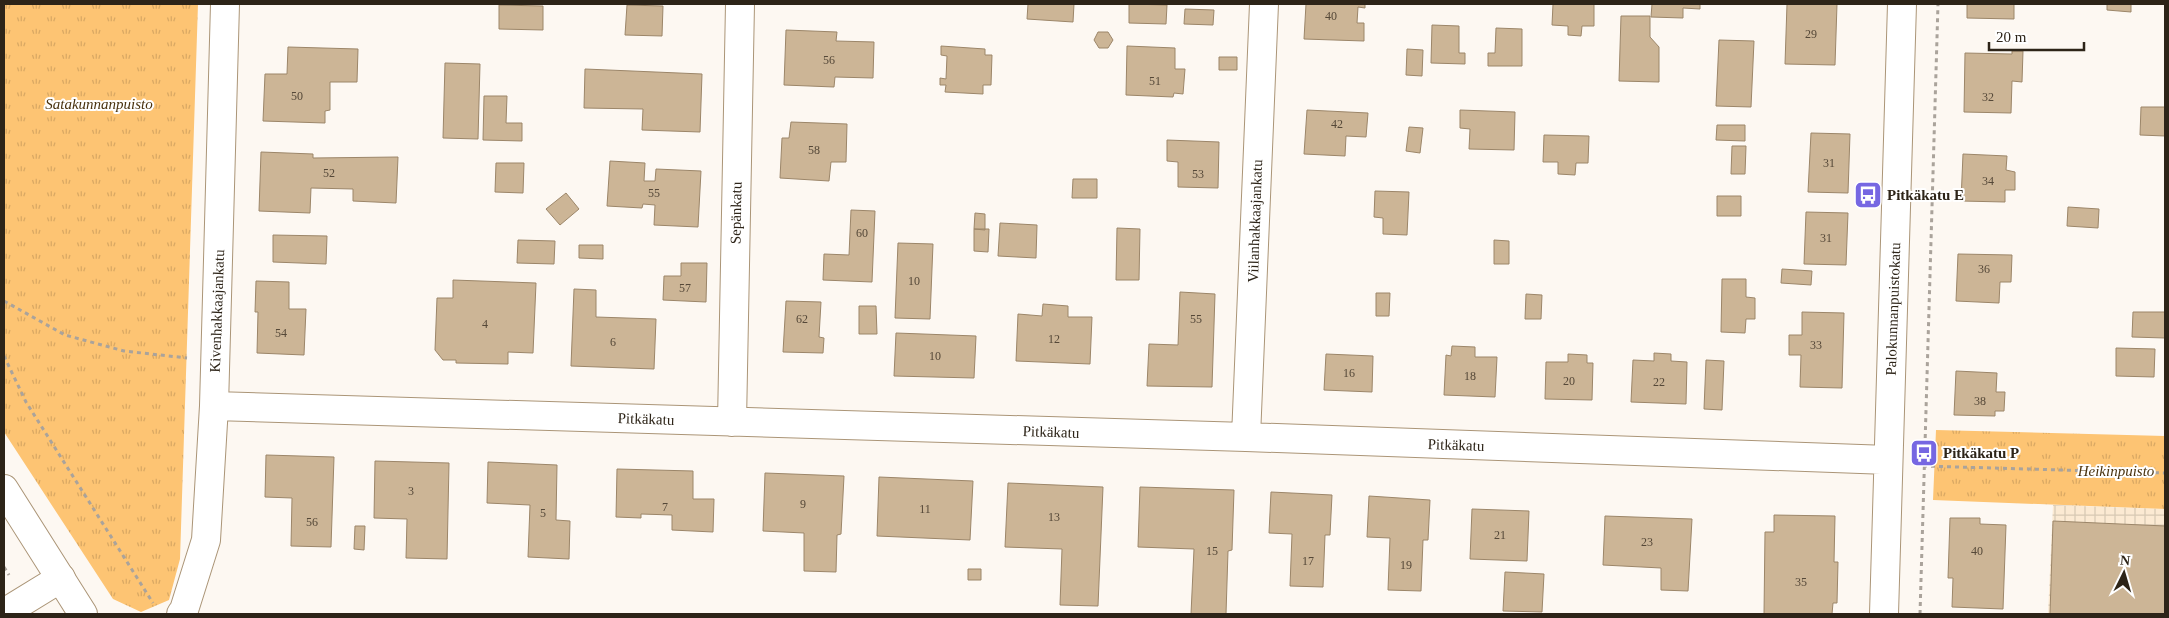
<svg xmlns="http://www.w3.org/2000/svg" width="2169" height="618" viewBox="0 0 2169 618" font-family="Georgia,serif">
  <defs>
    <pattern id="industrial-grid" width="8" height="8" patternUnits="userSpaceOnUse" patternTransform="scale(1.25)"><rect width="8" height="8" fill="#fbead3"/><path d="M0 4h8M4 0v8" fill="none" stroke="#d7c9b4"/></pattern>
    <pattern id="park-tufts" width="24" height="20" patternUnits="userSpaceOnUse" patternTransform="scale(1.25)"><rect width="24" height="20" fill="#fdc473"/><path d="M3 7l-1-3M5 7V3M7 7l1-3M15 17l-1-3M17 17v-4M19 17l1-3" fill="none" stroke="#d9a863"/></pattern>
  </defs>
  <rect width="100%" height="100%" fill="#fdf8f2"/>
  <!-- industrial -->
  <path fill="url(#industrial-grid)" d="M2053,505L2165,509V614H2048Z"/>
  <!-- park -->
  <path fill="url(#park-tufts)" d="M4,4H198L180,559L169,600L141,612L113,599L4,432Z
    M1936,430L2165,436V509L1933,500Z"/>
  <!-- building -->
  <path fill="#ccb596" stroke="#9c8669" d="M1028,4H1074L1073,22L1027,19Z
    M1129,4L1167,5L1166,24L1129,23Z
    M1306,4H1365V8L1358,7L1357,23H1364V41L1304,39Z
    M1553,4H1594V26H1582L1581,36L1568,35V26L1552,25Z
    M1652,4H1700V9L1683,8V18L1651,17Z
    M1787,4H1837L1835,65L1785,64Z
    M1967,4H2014V19L1967,18Z
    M2107,4H2131V12L2107,10Z
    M499,5L543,6V30L499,29Z
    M627,5L663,6L662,36L625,35Z
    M1185,9L1214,10L1213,25L1184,24Z
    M1621,16H1650V37L1659,47V82L1619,81Z
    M1432,25L1459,26V53H1465V64L1431,63Z
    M1496,28L1522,29V66H1488V53H1495Z
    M786,30L837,32L836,41L874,42L873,78L835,77L834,87L784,85Z
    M1098,32H1108L1113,40L1108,48H1099L1094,40Z
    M1719,40L1754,41L1751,107L1716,106Z
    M941,46L985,49V55H992L991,85H983V94L945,92L946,85H940V78L946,79L947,56L941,55Z
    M1127,46L1175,48V69H1185L1183,94L1174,93L1173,97L1126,95Z
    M288,47L358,49L357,82H330V110L325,111V123L263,121L265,74H287Z
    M1407,49L1423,50L1422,76L1406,75Z
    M2012,51H2023L2022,82L2012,81L2011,113L1964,112L1965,53L2012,54Z
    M1219,57H1237V70H1219Z
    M445,63L480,64L478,139L443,138Z
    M585,69L702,74L700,132L642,130L643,109L584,108Z
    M484,96H507L506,123H522V141L483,140Z
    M2141,107H2165V136L2140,135Z
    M1307,110L1368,113L1366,137L1346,136L1345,156L1304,154Z
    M1460,110L1515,112L1514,150L1469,149L1470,129L1460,128Z
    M791,122L847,124L846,162H831L829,181L780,178L782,138H789Z
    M1717,125H1745V141L1716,140Z
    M1409,127L1423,128L1420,153L1406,151Z
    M1811,133L1850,134L1848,193L1808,192Z
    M1544,135L1589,136L1588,163H1576L1575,175L1558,174V162H1543Z
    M1167,140L1219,142L1218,188L1178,187V162L1167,161Z
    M1732,146H1746L1745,174H1731Z
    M261,152L313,154V158L398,157L396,203L353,201V189L311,188L310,213L259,211Z
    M1963,154L2007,156L2006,170L2015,172V190H2005V202L1961,201Z
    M610,161L645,163L644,181H655L656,169L701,171L698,227L654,225L655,205L643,204L642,208L607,206Z
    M496,163H524L523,193L495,192Z
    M1073,179H1097V198H1072Z
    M1375,191L1409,192L1407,235L1383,234V218L1374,217Z
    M566,193L579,209L560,225L546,209Z
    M1717,196H1741V216H1717Z
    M2068,207L2099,209L2098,228L2067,226Z
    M851,210L875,211L872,282L823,280L824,254L849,255Z
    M1806,212L1848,213L1846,265L1804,264Z
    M975,213L985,214V230L974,229Z
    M1000,223L1037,225L1036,258L998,256Z
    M1117,228L1140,229L1139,280H1116Z
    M974,229H989L988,252L974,251Z
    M273,235L327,236L326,264L273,262Z
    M518,240L555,241L554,264L517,263Z
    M1494,240L1509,241V264H1494Z
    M898,243L933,244L930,319L895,318Z
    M579,245H603V259L579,258Z
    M1958,254L2012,255L2011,282H2000L1999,303L1956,301Z
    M681,263H707L706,302L663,300L664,276H681Z
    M1782,269L1812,271L1811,285L1781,283Z
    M1722,279H1746V297L1755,298V319H1746L1745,333L1721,332Z
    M453,280L536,283L533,353L508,352V364L456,363V360H443L435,350L437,298H453Z
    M256,281L289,282V309H306L304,355L257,353L258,312H255Z
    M574,289L596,290V317L656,319L654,369L571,366Z
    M1180,292L1215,294L1212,387L1147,386L1149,344L1178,345Z
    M1376,293H1390L1389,316H1376Z
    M1526,294L1542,295L1541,319H1525Z
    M786,301L821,302L819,337L824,338L823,353L783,352Z
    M1043,304L1068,306V317H1092L1090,364L1016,361L1018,314L1042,316Z
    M859,306H876L877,334H859Z
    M1802,312L1844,313L1842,388L1800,387L1801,355H1789V335H1802Z
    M2133,312H2165V338L2132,337Z
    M896,333L976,336L974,378L894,376Z
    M1452,346L1475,347V357H1497L1495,397L1444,395L1446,355L1451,356Z
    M2116,348L2155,349L2154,377L2116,376Z
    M1654,353L1671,354V361L1687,362L1686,404L1631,402L1633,360L1654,361Z
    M1326,354L1373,356L1372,392L1324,390Z
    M1568,354L1587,355V363H1593L1592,400L1545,399L1546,362H1568Z
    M1706,360L1724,361L1722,410L1704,409Z
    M1956,371L1997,373L1996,392H2005L2004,411H1995V416L1954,415Z
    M266,455L334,457L331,547L291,546L292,498L265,497Z
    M375,461L449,463L447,559L406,558L407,519L374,518Z
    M488,462L557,465L556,520L570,521L569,559L528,557L530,505L487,503Z
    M617,469L693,471V499H714L713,532L672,530V515L641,514V518L616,517Z
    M765,473L844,476L841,534L837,535L836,572L804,571V533L763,531Z
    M879,477L973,481L970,540L877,536Z
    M1008,483L1103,487L1098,606L1060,605L1062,549L1005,547Z
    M1140,487L1234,490L1232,550L1228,551L1226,614H1191L1194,549L1138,547Z
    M1271,492L1332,495L1330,535H1325L1323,587L1290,586L1292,534L1269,533Z
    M1369,496L1430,500L1428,540H1423L1421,591L1388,590L1390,538L1367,537Z
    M1472,509L1529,511L1527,561L1470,559Z
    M1774,515L1835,516L1834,562H1838L1837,603H1833L1832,614H1764L1765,532H1774Z
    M1605,516L1692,519L1688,591L1661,590V568L1603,565Z
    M1950,518H1980V524L2006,525L2003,609L1952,607L1953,578H1948Z
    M2053,521L2165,526V614H2050Z
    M355,526H365L364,550L354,549Z
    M968,569H981V580H968Z
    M1505,572L1544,574L1542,612L1503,611Z"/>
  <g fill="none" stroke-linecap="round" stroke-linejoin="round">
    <!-- minor casing -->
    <g stroke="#ab9577" stroke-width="30">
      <path id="minor" d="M214,406L1246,437L1888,460
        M732,422L740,4
        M1246,437L1264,4
        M4,613L61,578
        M181,614L184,610L206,540L214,406L225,4
        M1884,614L1902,4"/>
    </g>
    <!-- major casing -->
    <g stroke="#ab9577" stroke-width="30">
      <path id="major" d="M4,489L83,614"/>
    </g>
    <!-- path -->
    <path stroke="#aaa39b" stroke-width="3" stroke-dasharray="4 4" stroke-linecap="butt" d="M4,301L65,335L124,351L187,358
      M4,356L26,402L153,603
      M1923,466L2165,473
      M4,567L9,575
      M1920,614L1938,4"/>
    <!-- minor -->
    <use href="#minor" stroke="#fff" stroke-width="28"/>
    <!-- major -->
    <use href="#major" stroke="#fff" stroke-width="28"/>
  </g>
  <!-- icons -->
  <defs>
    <g id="bus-square" transform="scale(1.4375)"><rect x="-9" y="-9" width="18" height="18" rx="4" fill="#7667e2" stroke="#fff"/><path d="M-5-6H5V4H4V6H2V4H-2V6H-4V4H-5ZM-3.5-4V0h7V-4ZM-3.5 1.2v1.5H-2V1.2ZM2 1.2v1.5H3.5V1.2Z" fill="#fff"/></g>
  </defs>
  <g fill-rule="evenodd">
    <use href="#bus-square" x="1868" y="195"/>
    <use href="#bus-square" x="1924" y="453"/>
  </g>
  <g text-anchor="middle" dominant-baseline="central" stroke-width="4" stroke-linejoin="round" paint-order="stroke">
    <!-- number labels -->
    <g font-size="12" fill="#554838">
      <text x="1331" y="16">40</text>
      <text x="1811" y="34">29</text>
      <text x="829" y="60">56</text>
      <text x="1155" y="81">51</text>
      <text x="297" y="96">50</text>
      <text x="1988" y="97">32</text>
      <text x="1337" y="124">42</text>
      <text x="814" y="150">58</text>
      <text x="1829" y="163">31</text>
      <text x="329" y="173">52</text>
      <text x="1198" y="174">53</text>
      <text x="1988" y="181">34</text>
      <text x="654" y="193">55</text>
      <text x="862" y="233">60</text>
      <text x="1826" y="238">31</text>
      <text x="1984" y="269">36</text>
      <text x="914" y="281">10</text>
      <text x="685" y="288">57</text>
      <text x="802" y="319">62</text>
      <text x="1196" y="319">55</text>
      <text x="485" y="324">4</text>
      <text x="281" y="333">54</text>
      <text x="1054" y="339">12</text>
      <text x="613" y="342">6</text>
      <text x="1816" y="345">33</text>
      <text x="935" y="356">10</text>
      <text x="1349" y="373">16</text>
      <text x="1470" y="376">18</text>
      <text x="1569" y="381">20</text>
      <text x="1659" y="382">22</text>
      <text x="1980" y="401">38</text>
      <text x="411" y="491">3</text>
      <text x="803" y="504">9</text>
      <text x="665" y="507">7</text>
      <text x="925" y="509">11</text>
      <text x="543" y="513">5</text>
      <text x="1054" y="517">13</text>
      <text x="312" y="522">56</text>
      <text x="1500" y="535">21</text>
      <text x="1647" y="542">23</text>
      <text x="1212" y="551">15</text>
      <text x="1977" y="551">40</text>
      <text x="1308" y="561">17</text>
      <text x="1406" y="565">19</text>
      <text x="1801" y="582">35</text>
    </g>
    <!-- park labels -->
    <g font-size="15" font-style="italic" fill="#4a330f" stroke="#fff">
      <text x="99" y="104">Satakunnanpuisto</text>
      <text x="2116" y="471">Heikinpuisto</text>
    </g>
    <!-- poi labels -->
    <g font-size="15" font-weight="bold" fill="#2d2418" stroke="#fff" text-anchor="start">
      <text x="1887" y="195">Pitkäkatu E</text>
      <text x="1943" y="453">Pitkäkatu P</text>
    </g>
    <!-- street labels -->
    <g font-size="15" fill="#2d2418" stroke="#fff">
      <text transform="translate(736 213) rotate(-89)">Sepänkatu</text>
      <text transform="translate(1255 221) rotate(-88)">Viilanhakkaajankatu</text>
      <text transform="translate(1893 309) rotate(-88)">Palokunnanpuistokatu</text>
      <text transform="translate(217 311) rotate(-88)">Kivenhakkaajankatu</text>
      <text transform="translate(646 419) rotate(2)">Pitkäkatu</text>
      <text transform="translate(1051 432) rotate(2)">Pitkäkatu</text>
      <text transform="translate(1456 445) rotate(2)">Pitkäkatu</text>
    </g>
  </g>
  <!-- border -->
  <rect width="2169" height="618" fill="none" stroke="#2d2418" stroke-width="10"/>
  <!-- north arrow -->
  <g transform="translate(2124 573) rotate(5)" stroke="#ffffff" stroke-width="4" paint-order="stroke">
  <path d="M0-4L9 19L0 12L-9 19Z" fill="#2d2418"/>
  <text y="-8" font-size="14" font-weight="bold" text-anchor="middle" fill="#2d2418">N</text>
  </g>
  <!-- scale -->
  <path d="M1989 42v8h95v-8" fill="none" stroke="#2d2418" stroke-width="2.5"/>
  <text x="1996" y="42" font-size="15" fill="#2d2418" stroke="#ffffff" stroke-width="4" paint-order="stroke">20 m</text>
</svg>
